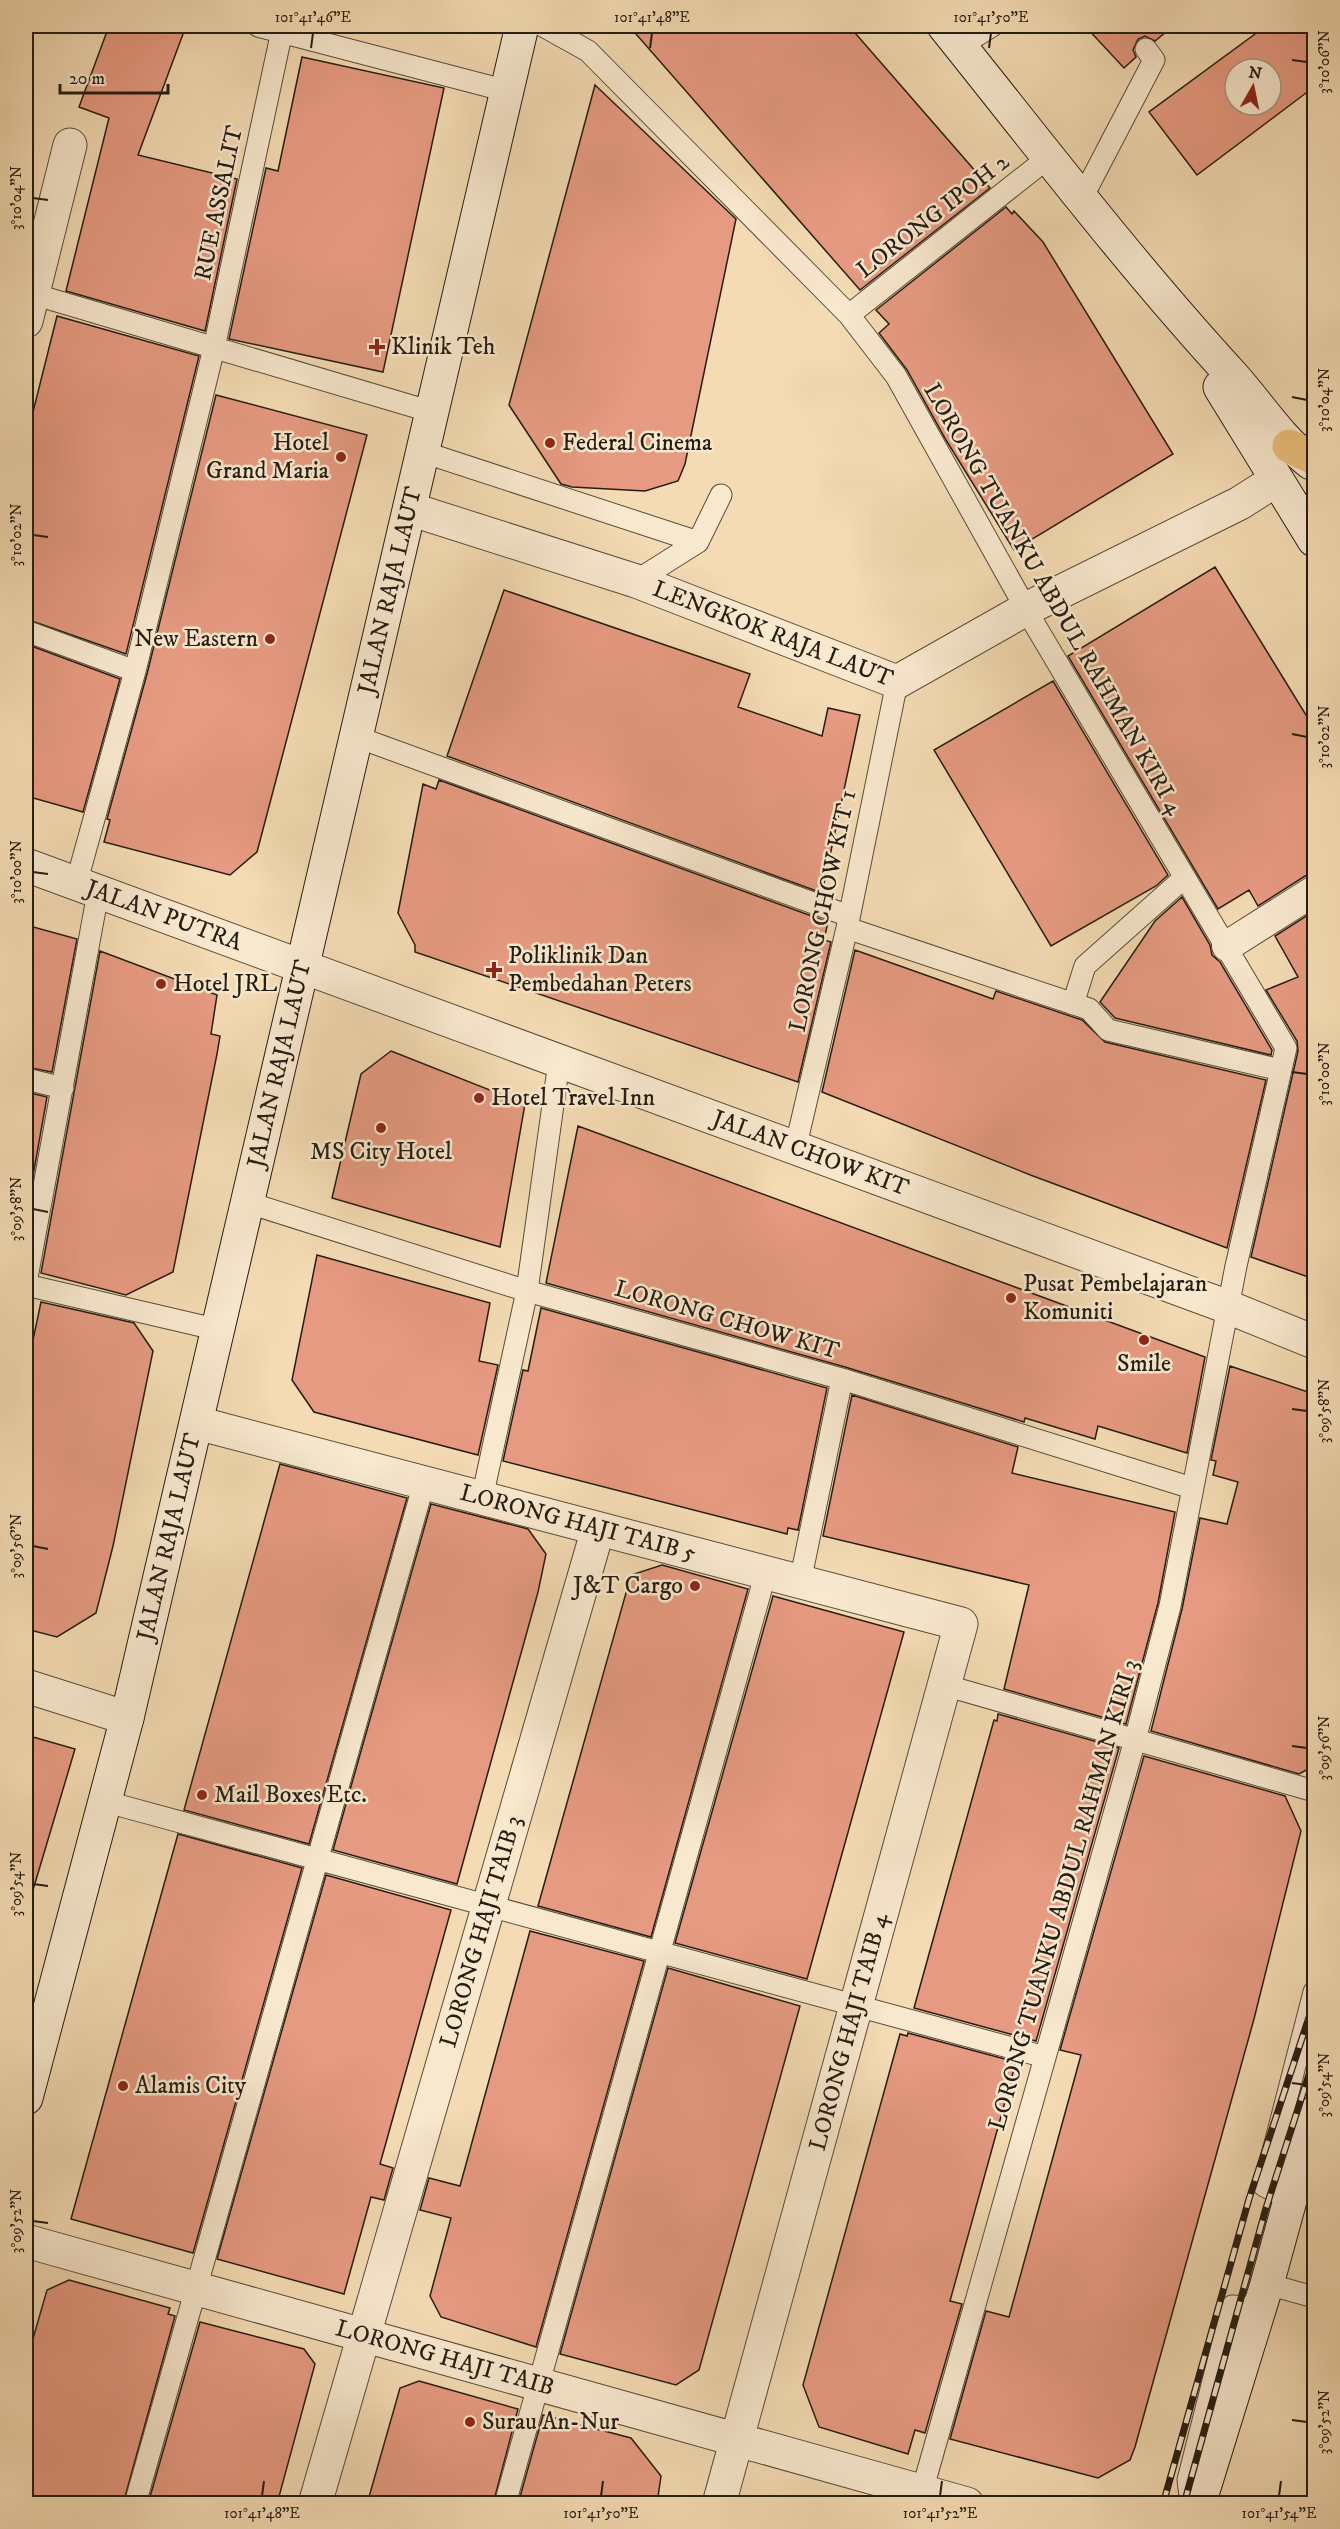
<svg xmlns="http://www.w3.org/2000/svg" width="1340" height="2529" viewBox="0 0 1340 2529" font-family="'IM FELL DW Pica',serif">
  <rect width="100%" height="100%" fill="#f4dbb3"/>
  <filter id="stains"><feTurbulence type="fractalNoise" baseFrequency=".00333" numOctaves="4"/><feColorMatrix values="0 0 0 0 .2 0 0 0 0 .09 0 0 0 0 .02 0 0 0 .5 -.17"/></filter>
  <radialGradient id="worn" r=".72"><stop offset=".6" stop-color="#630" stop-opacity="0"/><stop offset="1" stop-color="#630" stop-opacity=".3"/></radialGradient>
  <!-- building -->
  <path fill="#e69a81" stroke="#251d13" stroke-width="1.5" fill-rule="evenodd" d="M109,26H186L138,155L237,179L205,331L66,291L109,118L79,107Z
    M629,26H849L990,188L860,290Z
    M1085,26H1173L1155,41L1145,36L1138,39L1133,50L1136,57L1124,68Z
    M1266,26H1302L1314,42V87L1197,175L1149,112ZM1235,69H1271V105H1235Z
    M302,57L444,88L383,372L229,339L266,168L278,171Z
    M595,85L736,219L685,464L678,481L645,491L572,487L561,484L509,405Z
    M1006,207L1012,214L1014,211L1043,242L1173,454L1014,550L946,440L907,370L879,333L889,324L876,310Z
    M57,316L199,356L126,654L26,619V440Z
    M216,395L367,435L257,852L230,875L104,842L110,820L107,819L147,674Z
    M1215,567L1314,728V874L1305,876L1258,906L1249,890L1218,909L1068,656Z
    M504,590L750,674L738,707L822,736L828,708L860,715L822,893L447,756Z
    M26,644L120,679L83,812L26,796Z
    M1053,681L1168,875L1156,886L1051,946L934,750Z
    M439,780L828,922L824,940L831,942L798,1082L415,952V945L398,913L423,784L436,789Z
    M1182,897L1210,945L1212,955L1220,962L1272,1050L1271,1055L1115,1018L1100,1002L1155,921Z
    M1314,911V1279L1251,1257L1298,1051L1297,1041L1266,990L1298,977L1275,936Z
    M26,925L77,939L52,1072L26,1067Z
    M855,950L993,999L996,991L1082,1020L1105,1042L1266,1080L1227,1248L1033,1176L822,1092Z
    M100,951L217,995L211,1034L220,1036L217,1054L173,1272L126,1295L41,1273Z
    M391,1051L525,1104L500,1247L332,1198L361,1074Z
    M26,1092L47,1097L26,1215Z
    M578,1126L1205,1357L1187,1453L1098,1426L1095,1439L1025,1418L1024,1422L845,1367L546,1283Z
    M317,1255L490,1303L479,1361L498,1365L478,1455L314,1412L292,1380Z
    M41,1302L134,1323L153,1351L113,1546L96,1613L57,1637L26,1629V1373Z
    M541,1308L827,1388L798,1530L788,1528L787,1534L503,1461L523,1370L528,1371Z
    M1230,1366L1314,1394V1758L1310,1768L1299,1774L1151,1731L1182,1609L1200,1518L1227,1524L1238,1482L1213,1475L1216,1461L1211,1460Z
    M852,1395L1018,1447L1012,1473L1175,1512L1158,1603L1126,1724L1004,1689L1029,1585L823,1536Z
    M280,1464L407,1498L309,1844L184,1810Z
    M431,1504L528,1529L546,1554L538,1592L457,1884L333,1850Z
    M662,1565L748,1589L651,1937L538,1906L631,1575Z
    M773,1596L904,1632L807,1979L675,1943Z
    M998,1714L1119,1748L1036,2041L914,2008L994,1720L997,1721Z
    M26,1735L75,1749L33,1890L26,1888Z
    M1144,1756L1285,1796L1301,1831L1254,2019L1135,2447L1130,2460L1098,2478L950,2439L986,2311L1009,2317L1081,2055L1060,2050Z
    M178,1834L302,1868L193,2253L71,2219Z
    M326,1875L451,1910L380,2164L393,2168L384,2200L371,2197L344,2294L217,2259Z
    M530,1931L644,1961L536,2347L441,2317L430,2296L451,2218L420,2210L429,2178L460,2186Z
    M668,1968L800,2006L699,2370L676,2385L560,2354Z
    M908,2033L1016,2062L950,2301L962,2304L925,2433L915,2430L908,2454L819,2427L803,2385L900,2034L907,2036Z
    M69,2280L170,2308L168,2314L175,2316L123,2504H26V2363L47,2290Z
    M200,2322L304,2349L315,2364L277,2504H148Z
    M419,2381L518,2409L493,2504H367L400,2388Z
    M543,2415L631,2438L661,2476L657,2504H518Z"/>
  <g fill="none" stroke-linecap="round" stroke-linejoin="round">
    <!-- service casing -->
    <g stroke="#594c3b" stroke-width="23">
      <path id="service" d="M258,26L507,91
        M543,26L588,51L849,315L896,376L1035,625L1286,1048L1236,1266L1170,1606L1135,1740L919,2502
        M960,46L992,26
        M1082,198L1154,60L1146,49
        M33,294L432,412
        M849,315L1049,157
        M423,452L698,542
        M636,581L698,542L721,495
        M26,631L135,671
        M357,737L849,916
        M76,884L135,671L214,348L283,26
        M847,928L1089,1009L1108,1030L1281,1070
        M1073,1004L1085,966L1184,878
        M26,1079L63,1088
        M795,1149L847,928L897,682
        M249,1203L527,1291L842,1379L1192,1488
        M26,1283L98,893
        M26,1285L219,1330
        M482,1498L527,1291L559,1062
        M800,1582L842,1379
        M944,1685L1314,1791
        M107,1802L1045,2057
        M1291,2199L1264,2186L1314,1992
        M1267,2284L1314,2297
        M135,2504L424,1483
        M505,2504L766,1572
        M1191,2504L1188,2480L1232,2306L1259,2308"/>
    </g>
    <!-- pedestrian casing -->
    <g stroke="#594c3b" stroke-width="32">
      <path id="pedestrian" d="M1227,946L1314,891"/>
    </g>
    <!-- minor casing -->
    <g stroke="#594c3b" stroke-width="35">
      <g id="minor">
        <path d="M26,321L70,145"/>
        <path id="s1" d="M410,509L636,581L897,682L1026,609L1240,503L1276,480"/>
        <path id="s2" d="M197,1423L961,1624L719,2504"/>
        <path d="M26,1686L127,1718"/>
        <path id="s3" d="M26,2241L967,2504"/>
        <path id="s4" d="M315,2504L598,1529"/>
      </g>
    </g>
    <!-- tertiary casing -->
    <g stroke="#594c3b" stroke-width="35">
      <g id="tertiary">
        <path id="s5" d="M26,865L1228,1307L1314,1342"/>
      </g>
    </g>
    <!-- secondary casing -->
    <g stroke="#251d13" stroke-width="35">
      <g id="secondary">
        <path d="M944,26C1038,143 1130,264 1232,375C1259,405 1279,438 1311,463"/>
        <path d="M1220,387L1314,540"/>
        <path id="s6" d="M26,2098L127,1718L522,26"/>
        <path d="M1199,2504L1267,2284L1314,2113"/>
      </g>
    </g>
    <!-- primary casing -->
    <g stroke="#251d13" stroke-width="35">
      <path id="primary" d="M1289,446L1314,458"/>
    </g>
    <!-- service -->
    <use href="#service" stroke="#f8e8ce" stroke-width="21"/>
    <!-- pedestrian -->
    <use href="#pedestrian" stroke="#f8e8ce" stroke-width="30"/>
    <!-- minor -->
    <use href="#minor" stroke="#f8e8ce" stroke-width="33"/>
    <!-- tertiary -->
    <use href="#tertiary" stroke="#f8e8ce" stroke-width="33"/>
    <!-- secondary -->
    <use href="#secondary" stroke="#f8e8ce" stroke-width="33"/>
    <!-- primary -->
    <use href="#primary" stroke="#eabe7a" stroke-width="33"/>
    <!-- rail casing -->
    <g stroke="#251d13" stroke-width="7">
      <path id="rail" d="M1163,2504L1249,2199L1314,2002
        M1184,2504L1266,2208L1314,2059"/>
    </g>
    <!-- rail -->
    <use href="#rail" stroke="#f8e8ce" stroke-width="4.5" stroke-dasharray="14" stroke-linecap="butt"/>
  </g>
  <!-- ticks -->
  <path fill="none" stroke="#251d13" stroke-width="2" d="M311,48L313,33M650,48L652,33M989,48L991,33M1292,60L1307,62M33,198L48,200M1292,397L1307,400M33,535L48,537M1292,734L1307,737M33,872L48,874M1292,1072L1307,1074M33,1209L48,1212M1292,1409L1307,1411M33,1546L48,1549M1292,1746L1307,1748M33,1884L48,1886M1292,2083L1307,2085M33,2221L48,2223M1292,2420L1307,2422M262,2496L264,2481M601,2496L603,2481M940,2496L942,2481M1279,2496L1281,2481"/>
  <!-- markers -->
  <g fill="#8f2418" stroke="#f8e8ce" stroke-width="2">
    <path d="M374 338h6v6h6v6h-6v6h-6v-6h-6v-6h6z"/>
    <circle cx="550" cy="443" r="6"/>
    <circle cx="341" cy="457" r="6"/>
    <circle cx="270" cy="639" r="6"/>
    <path d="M491 961h6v6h6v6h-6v6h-6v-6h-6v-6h6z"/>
    <circle cx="161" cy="984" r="6"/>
    <circle cx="479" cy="1098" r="6"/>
    <circle cx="381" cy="1128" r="6"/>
    <circle cx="1011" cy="1298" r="6"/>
    <circle cx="1144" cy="1340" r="6"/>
    <circle cx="695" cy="1586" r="6"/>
    <circle cx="202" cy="1795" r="6"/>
    <circle cx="123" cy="2086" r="6"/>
    <circle cx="470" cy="2422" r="6"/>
  </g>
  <g text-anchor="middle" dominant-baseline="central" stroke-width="5" stroke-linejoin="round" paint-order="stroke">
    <!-- street labels -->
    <g font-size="24" fill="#251d13" stroke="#f8e8ce">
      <text transform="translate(219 203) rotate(-78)">RUE ASSALIT</text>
      <text transform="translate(933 216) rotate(-38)">LORONG IPOH 2</text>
      <text stroke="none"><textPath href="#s6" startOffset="1551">JALAN RAJA LAUT</textPath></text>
      <text transform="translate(1053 599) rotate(60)">LORONG TUANKU ABDUL RAHMAN KIRI 4</text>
      <text stroke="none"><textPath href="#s1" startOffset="384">LENGKOK RAJA LAUT</textPath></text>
      <text transform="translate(823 911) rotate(-78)">LORONG CHOW KIT 1</text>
      <text stroke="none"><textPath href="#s5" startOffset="147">JALAN PUTRA</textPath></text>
      <text stroke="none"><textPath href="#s6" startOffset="1065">JALAN RAJA LAUT</textPath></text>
      <text stroke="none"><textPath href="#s5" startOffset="836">JALAN CHOW KIT</textPath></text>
      <text transform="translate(727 1320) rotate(16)">LORONG CHOW KIT</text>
      <text stroke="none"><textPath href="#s2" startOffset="394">LORONG HAJI TAIB 5</textPath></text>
      <text stroke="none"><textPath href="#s6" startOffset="579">JALAN RAJA LAUT</textPath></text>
      <text transform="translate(1064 1895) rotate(-74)">LORONG TUANKU ABDUL RAHMAN KIRI 3</text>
      <text stroke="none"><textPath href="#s4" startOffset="596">LORONG HAJI TAIB 3</textPath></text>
      <text transform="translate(849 2032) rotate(-75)">LORONG HAJI TAIB 4</text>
      <text stroke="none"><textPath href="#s3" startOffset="435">LORONG HAJI TAIB</textPath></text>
    </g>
    <!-- poi labels -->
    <g font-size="24" fill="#251d13" stroke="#f8e8ce" text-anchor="start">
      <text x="391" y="347">Klinik Teh</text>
      <text x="329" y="443" text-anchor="end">Hotel<tspan x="329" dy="28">Grand Maria</tspan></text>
      <text x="562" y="443">Federal Cinema</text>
      <text x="258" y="639" text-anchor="end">New Eastern</text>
      <text x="508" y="956">Poliklinik Dan<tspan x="508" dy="28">Pembedahan Peters</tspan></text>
      <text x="173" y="984">Hotel JRL</text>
      <text x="491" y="1098">Hotel Travel Inn</text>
      <text x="381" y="1152" text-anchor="middle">MS City Hotel</text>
      <text x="1023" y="1284">Pusat Pembelajaran<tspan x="1023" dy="28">Komuniti</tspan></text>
      <text x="1144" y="1364" text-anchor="middle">Smile</text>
      <text x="683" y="1586" text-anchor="end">J&amp;T Cargo</text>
      <text x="214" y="1795">Mail Boxes Etc.</text>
      <text x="135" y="2086">Alamis City</text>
      <text x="482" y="2422">Surau An-Nur</text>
    </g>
  </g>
  <!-- margin -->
  <rect width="1340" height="2529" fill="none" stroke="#f4dbb3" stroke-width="66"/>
  <!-- north arrow -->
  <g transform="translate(1253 87) rotate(9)"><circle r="28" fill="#f8e8ce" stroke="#a49783" stroke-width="1.5"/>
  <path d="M0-4.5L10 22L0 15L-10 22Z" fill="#8f2418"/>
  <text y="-9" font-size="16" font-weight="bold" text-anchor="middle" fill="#251d13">N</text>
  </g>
  <!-- scale -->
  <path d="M60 84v9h108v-9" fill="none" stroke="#251d13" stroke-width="3"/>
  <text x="69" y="84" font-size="18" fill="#251d13" stroke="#f8e8ce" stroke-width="4.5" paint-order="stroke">20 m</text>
  <rect x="33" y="33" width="1274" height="2463" fill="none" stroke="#251d13" stroke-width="2"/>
  <g font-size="15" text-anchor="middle" fill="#251d13">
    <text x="313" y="22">101°41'46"E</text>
    <text x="652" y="22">101°41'48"E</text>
    <text x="991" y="22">101°41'50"E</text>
    <text transform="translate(1324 62) rotate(-90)" y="5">3°10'06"N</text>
    <text transform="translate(16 198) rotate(-90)" y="5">3°10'04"N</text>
    <text transform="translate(1324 400) rotate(-90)" y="5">3°10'04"N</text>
    <text transform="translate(16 535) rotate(-90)" y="5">3°10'02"N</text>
    <text transform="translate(1324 737) rotate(-90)" y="5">3°10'02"N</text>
    <text transform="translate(16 872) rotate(-90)" y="5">3°10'00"N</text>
    <text transform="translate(1324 1074) rotate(-90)" y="5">3°10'00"N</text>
    <text transform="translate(16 1209) rotate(-90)" y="5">3°09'58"N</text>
    <text transform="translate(1324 1411) rotate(-90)" y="5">3°09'58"N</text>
    <text transform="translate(16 1546) rotate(-90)" y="5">3°09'56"N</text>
    <text transform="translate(1324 1748) rotate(-90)" y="5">3°09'56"N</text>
    <text transform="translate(16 1884) rotate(-90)" y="5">3°09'54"N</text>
    <text transform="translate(1324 2085) rotate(-90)" y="5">3°09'54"N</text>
    <text transform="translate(16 2221) rotate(-90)" y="5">3°09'52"N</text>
    <text transform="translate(1324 2422) rotate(-90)" y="5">3°09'52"N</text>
    <text x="262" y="2518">101°41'48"E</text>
    <text x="601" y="2518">101°41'50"E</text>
    <text x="940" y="2518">101°41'52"E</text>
    <text x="1279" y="2518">101°41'54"E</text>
  </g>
  <rect width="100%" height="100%" filter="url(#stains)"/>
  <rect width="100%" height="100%" fill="url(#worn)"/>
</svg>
